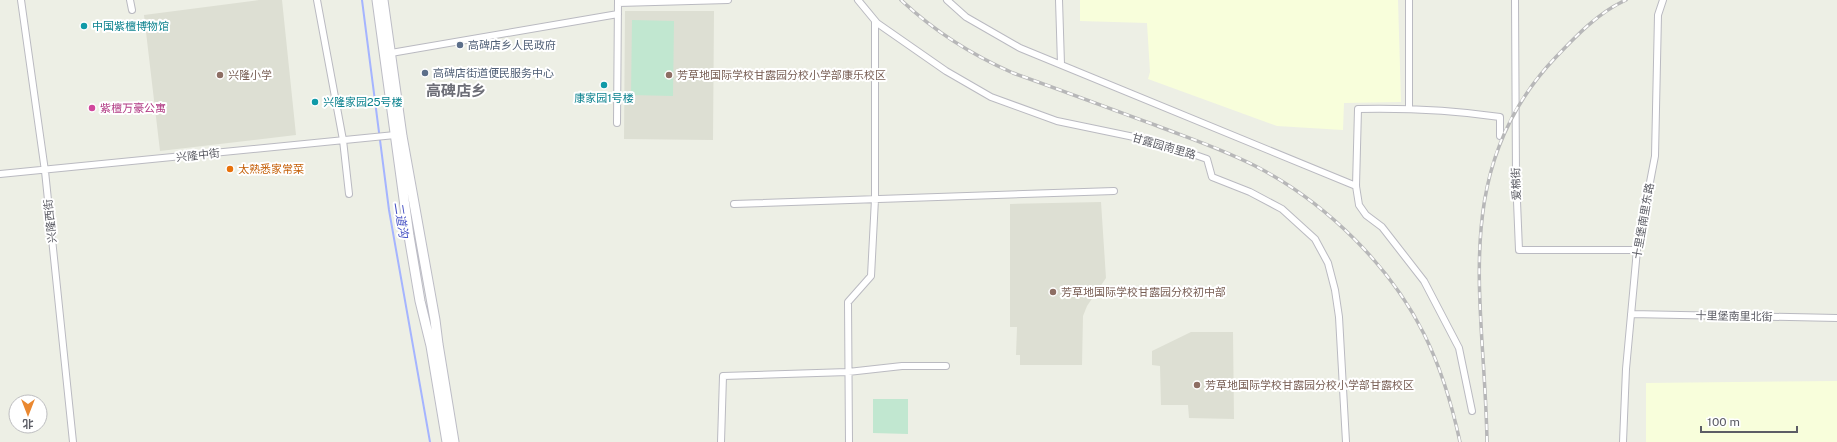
<svg xmlns="http://www.w3.org/2000/svg" width="1837" height="442" viewBox="0 0 1837 442" font-family="'Public Sans','Noto Sans SC',sans-serif">
  <rect width="100%" height="100%" fill="#edefe5"/>
  <!-- commercial -->
  <path fill="#f8fedb" d="M1080,0H1398L1401,102L1344,103L1343,130L1277,126L1148,79L1150,72L1147,23L1080,21Z
    M1837,381V442H1646V383Z"/>
  <!-- education -->
  <path fill="#dddfd3" d="M259,0H282L296,135L160,151L144,15Z
    M625,11H714L713,140L624,139Z
    M1101,202L1106,278L1087,306L1083,316L1082,365H1020V355H1016L1017,327H1010V204Z
    M1191,332H1233L1234,419L1189,418L1188,405H1161L1160,366L1152,365V351Z"/>
  <!-- green -->
  <path fill="#c1e7d0" d="M632,20L674,21L673,96L631,95Z
    M873,399H908V434L873,433Z"/>
  <g fill="none" stroke-linecap="round" stroke-linejoin="round">
    <!-- stream -->
    <path stroke="#a5b4ff" stroke-width="2" d="M362,0L389,210L430,442"/>
    <!-- street casing -->
    <g stroke="#babac1" stroke-width="8">
      <path id="street" d="M21,0L45,171L73,442
        M130,0L132,10
        M317,0L343,140L349,194
        M858,0L877,23L946,71L991,97L1057,121L1158,142L1207,159L1212,177L1250,192L1282,209L1315,239L1328,263L1335,290L1339,317L1346,442
        M947,0L966,17L1020,48L1356,186
        M1059,0L1061,64
        M1515,0L1516,177L1519,250H1637
        M618,3L728,0
        M391,53L618,14
        M1409,108V0
        M617,123L618,0
        M0,174L395,135
        M734,204L1114,191
        M1631,314L1837,318
        M1472,411L1459,348L1424,281L1382,227L1366,215L1359,205L1356,186L1358,109C1406,108 1452,110 1500,117V136
        M721,442L723,376L848,372L902,366H946
        M849,442L848,302L871,276L875,199V21
        M1623,442L1626,369L1637,250L1655,156L1658,15L1663,0"/>
    </g>
    <!-- secondary casing -->
    <g stroke="#bdbdc6" stroke-width="11">
      <path id="secondary" d="M377,0L409,236L420,301L431,346L447,442
        M383,0L402,136L435,320L438,344L454,442"/>
    </g>
    <!-- street -->
    <use href="#street" stroke="#fff" stroke-width="6"/>
    <!-- secondary -->
    <use href="#secondary" stroke="#fff" stroke-width="9"/>
    <!-- rail casing -->
    <g stroke="#b7b7b8" stroke-width="3.5">
      <path id="rail" d="M901,0C934,31 972,55 1013,73C1061,90 1108,108 1155,125C1191,139 1228,151 1261,169C1328,205 1390,266 1424,334C1441,368 1452,405 1460,442
        M1487,442C1485,302 1448,170 1556,57C1576,36 1599,12 1626,0"/>
    </g>
    <!-- rail -->
    <use href="#rail" stroke="#fff" stroke-width="2" stroke-dasharray="6" stroke-linecap="butt"/>
  </g>
  <!-- markers -->
  <g fill="#0f9aa8" stroke="#fff" stroke-width="1.5">
    <circle cx="84" cy="26" r="4"/>
    <circle cx="604" cy="85" r="4"/>
    <circle cx="315" cy="102" r="4"/>
  </g>
  <g fill="#5c6f8a" stroke="#fff" stroke-width="1.5">
    <circle cx="460" cy="45" r="4"/>
    <circle cx="425" cy="73" r="4"/>
  </g>
  <g fill="#8d6e63" stroke="#fff" stroke-width="1.5">
    <circle cx="220" cy="75" r="4"/>
    <circle cx="669" cy="75" r="4"/>
    <circle cx="1053" cy="292" r="4"/>
    <circle cx="1197" cy="385" r="4"/>
  </g>
  <circle fill="#d1479c" stroke="#fff" stroke-width="1.5" cx="92" cy="108" r="4"/>
  <circle fill="#e8710a" stroke="#fff" stroke-width="1.5" cx="230" cy="169" r="4"/>
  <g text-anchor="middle" dominant-baseline="central" stroke-width="4" stroke-linejoin="round" paint-order="stroke">
    <!-- culture labels -->
    <g font-size="11" fill="#0d838f" stroke="#fff" text-anchor="start">
      <text x="92" y="26">中国紫檀博物馆</text>
      <text x="604" y="98" text-anchor="middle">康家园1号楼</text>
      <text x="323" y="102">兴隆家园25号楼</text>
    </g>
    <!-- service labels -->
    <g font-size="11" fill="#4e5e75" stroke="#fff" text-anchor="start">
      <text x="468" y="45">高碑店乡人民政府</text>
      <text x="433" y="73">高碑店街道便民服务中心</text>
    </g>
    <!-- education labels -->
    <g font-size="11" fill="#785e54" stroke="#fff" text-anchor="start">
      <text x="228" y="75">兴隆小学</text>
      <text x="677" y="75">芳草地国际学校甘露园分校小学部康乐校区</text>
      <text x="1061" y="292">芳草地国际学校甘露园分校初中部</text>
      <text x="1205" y="385">芳草地国际学校甘露园分校小学部甘露校区</text>
    </g>
    <!-- hotel labels -->
    <g font-size="11" fill="#b23c85" stroke="#fff" text-anchor="start">
      <text x="100" y="108">紫檀万豪公寓</text>
    </g>
    <!-- street labels -->
    <g font-size="11" fill="#5c5d65" stroke="#fff">
      <text transform="translate(1164 146) rotate(16)">甘露园南里路</text>
      <text transform="translate(198 155) rotate(-6)">兴隆中街</text>
      <text transform="translate(1516 184) rotate(-92)">爱棉街</text>
      <text transform="translate(50 221) rotate(-96)">兴隆西街</text>
      <text transform="translate(1643 221) rotate(-80)">十里堡南里东路</text>
      <text transform="translate(1734 316) rotate(1)">十里堡南里北街</text>
    </g>
    <!-- food labels -->
    <g font-size="11" fill="#c56008" stroke="#fff" text-anchor="start">
      <text x="238" y="169">太熟悉家常菜</text>
    </g>
    <!-- water labels -->
    <g font-size="12" font-style="italic" fill="#4651c4" stroke="#fff">
      <text transform="translate(401 220) rotate(81)">二道沟</text>
    </g>
    <!-- district labels -->
    <g font-size="15" font-weight="bold" fill="#6d6e77" stroke="#fff">
      <text x="456" y="90">高碑店乡</text>
    </g>
  </g>
  <!-- north arrow -->
  <g transform="translate(28 414) rotate(180)"><circle r="19" fill="#ffffff" stroke="#bebec1"/>
  <path d="M0-3L7 15L0 10L-7 15Z" fill="#ea8830"/>
  <text y="-6" font-size="11" font-weight="bold" text-anchor="middle" fill="#5c5d65">北</text>
  </g>
  <!-- scale -->
  <path d="M1701 426v6h96v-6" fill="none" stroke="#5c5d65" stroke-width="2"/>
  <text x="1707" y="426" font-size="12" fill="#5c5d65" stroke="#ffffff" stroke-width="3" paint-order="stroke">100 m</text>
</svg>
